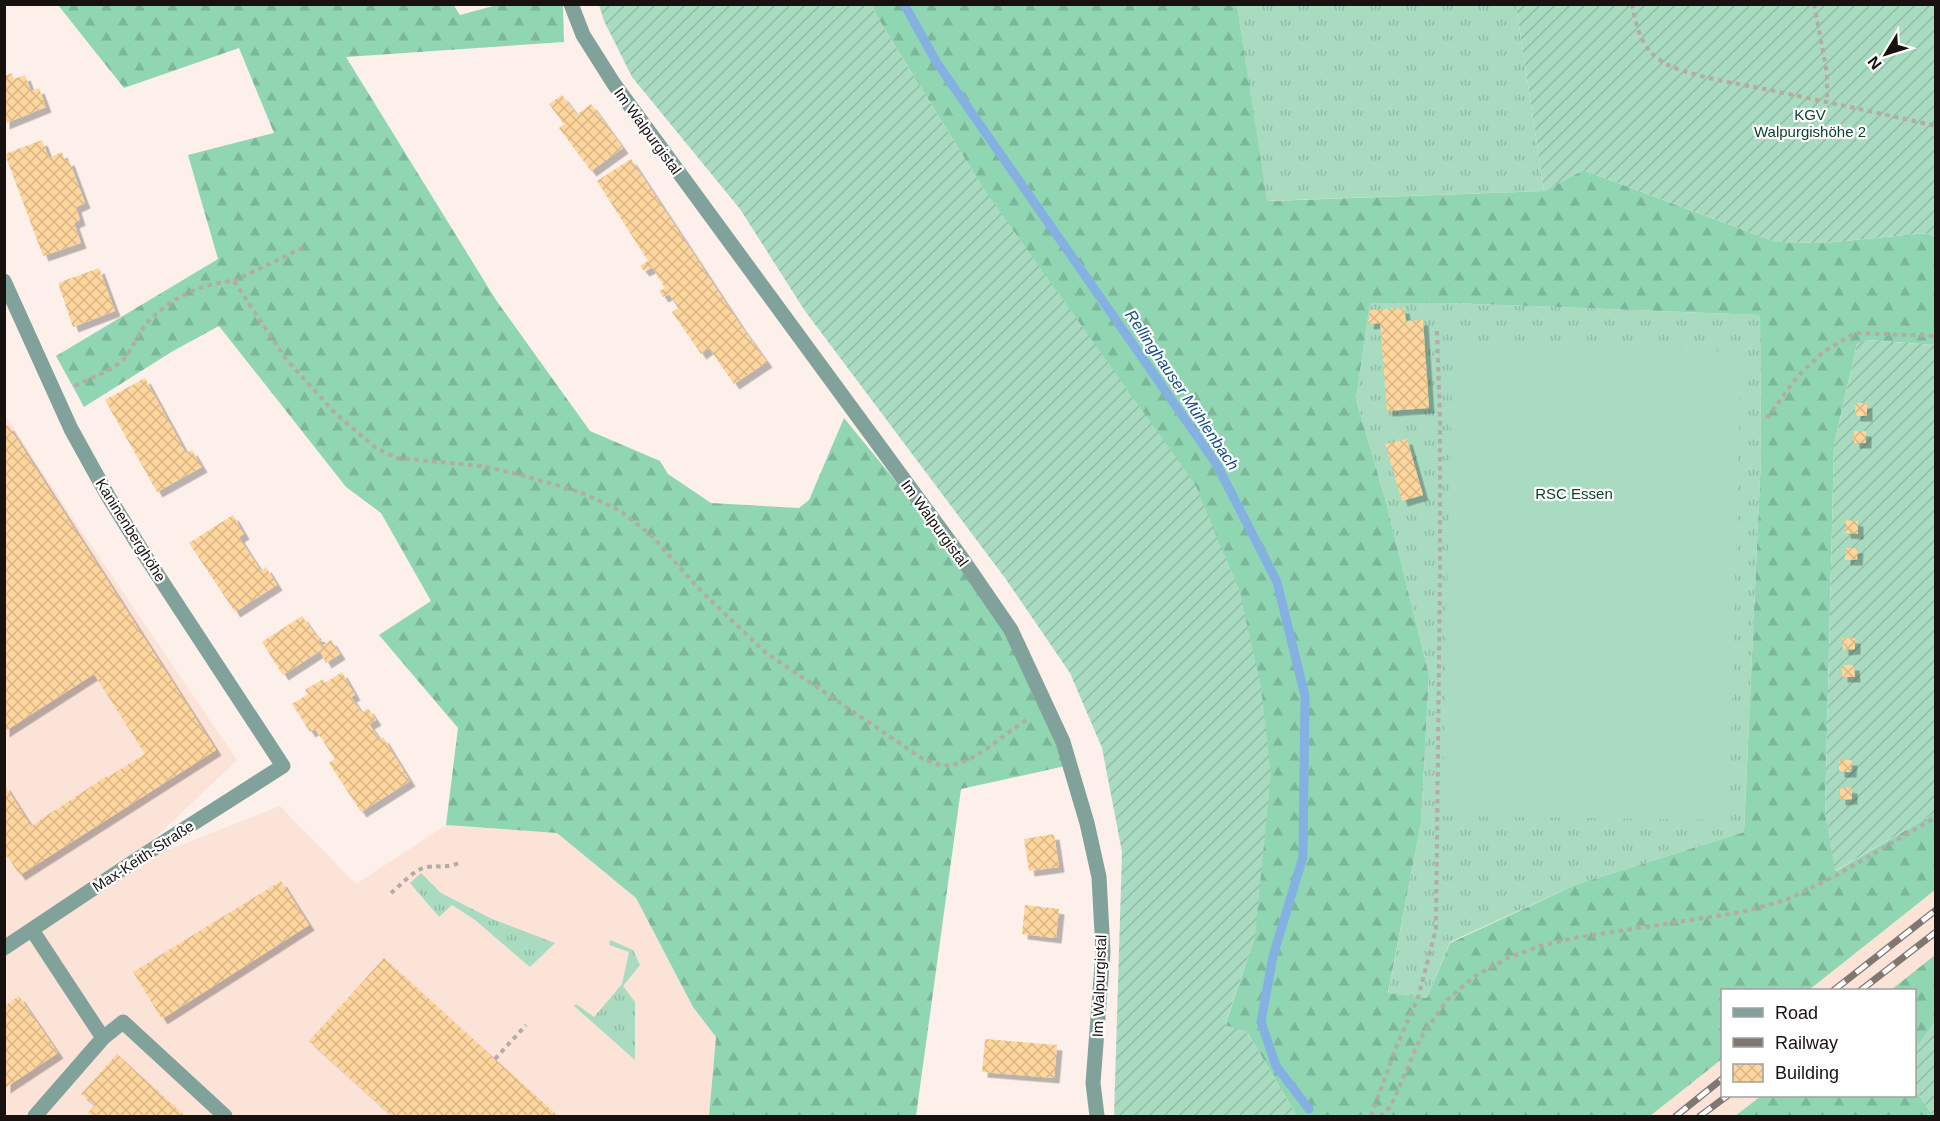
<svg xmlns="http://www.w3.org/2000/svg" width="1940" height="1121" viewBox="0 0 1940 1121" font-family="Helvetica,sans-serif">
  <defs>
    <pattern id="grass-tufts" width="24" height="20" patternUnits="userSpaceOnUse" patternTransform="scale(1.5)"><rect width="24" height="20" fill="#a9dbc1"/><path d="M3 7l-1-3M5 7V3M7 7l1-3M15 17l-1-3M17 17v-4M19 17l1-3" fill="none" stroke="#91bba5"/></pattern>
    <pattern id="forest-firs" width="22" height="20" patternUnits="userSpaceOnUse" patternTransform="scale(1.5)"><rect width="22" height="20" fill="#91d6b3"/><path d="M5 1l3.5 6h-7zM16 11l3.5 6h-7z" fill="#7cb799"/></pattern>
    <pattern id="garden-furrows" width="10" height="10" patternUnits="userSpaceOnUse" patternTransform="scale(1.5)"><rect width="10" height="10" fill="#a9dbc1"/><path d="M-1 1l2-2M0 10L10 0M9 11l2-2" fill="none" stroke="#91bba5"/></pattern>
    <pattern id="building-cross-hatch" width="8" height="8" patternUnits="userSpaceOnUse" patternTransform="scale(1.5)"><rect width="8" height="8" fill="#fed59c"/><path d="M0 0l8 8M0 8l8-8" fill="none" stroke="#d9b685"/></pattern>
    <filter id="shadow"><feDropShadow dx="5.5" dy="5.5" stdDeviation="0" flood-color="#0004"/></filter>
  </defs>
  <rect width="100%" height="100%" fill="#fdf0ea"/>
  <!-- built -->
  <path fill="#fce3d8" d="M4,413L72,517L237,760L133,859L137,862L280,806L356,884L446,825L557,833L636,898L693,1007L716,1037L709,1116H5Z
    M1935,890V955L1891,990H1809Z
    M1722,1059V1096H1761L1735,1116H1650Z"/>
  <!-- grass -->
  <path fill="url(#grass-tufts)" d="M1237,5H1516L1544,191L1266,201Z
    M1370,302L1451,303L1760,315L1761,456L1744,832L1575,885L1450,942L1427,998L1388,994L1421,823L1429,675L1386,502L1356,399Z
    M421,873L441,893L492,919L555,943L530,967L475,920L452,905L439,917L410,883Z
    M610,940L633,950L640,965L623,986L635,1002V1060L574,1006L576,1004L594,1017L622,984L629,952L609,945Z"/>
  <!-- forest -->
  <path fill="url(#forest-firs)" fill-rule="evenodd" d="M453,4L460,15L497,5H563L564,42L346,57L496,300L590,431L660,461L668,474L711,503L799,508L809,500L844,418L961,561L1009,633L1070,765L961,789L916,1116H709L716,1037L693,1007L636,898L557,833L446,825L458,728L379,635L431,601L381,513L346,487L219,326L173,351L84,407L56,356L218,259L188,155L274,133L239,48L124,88L58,5Z
    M872,5H1237L1267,201L1544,191L1583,170L1776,242L1823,243L1927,233L1935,237V345L1866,340L1857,344L1834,445L1825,813L1836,871L1935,813V890L1809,990H1722V1059L1650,1116H1297L1247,1032L1225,1026L1255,936L1240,593L1225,557L981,185L876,15ZM1370,303H1451L1760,315L1761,456L1744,832L1575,885L1450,943L1427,998L1388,993L1421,823L1429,675L1386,502L1356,399Z
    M1935,955V1022L1915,1050L1914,990H1891Z
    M1915,1089L1933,1116H1735L1761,1096H1914Z"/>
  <!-- garden -->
  <path fill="url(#garden-furrows)" d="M599,5H872L876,15L981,185L1195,484L1240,593L1261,687L1271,774L1255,936L1225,1025L1247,1032L1297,1116H1114L1122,852L1102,748L1070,673L1005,578L805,311L740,209L632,77L604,21Z
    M1516,5H1935V237L1927,233L1823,243L1776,242L1583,170L1544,191Z
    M1866,340L1935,345V813L1835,871L1825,813L1834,445L1857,344Z
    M1935,1022L1936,1116H1933L1915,1089L1914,1050Z"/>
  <!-- pitch -->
  <path fill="#a9dbc1" d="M1453,343L1741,352L1729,820L1442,816Z"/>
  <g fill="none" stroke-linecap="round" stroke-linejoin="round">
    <!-- stream -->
    <path stroke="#85b0e2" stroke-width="9" d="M904,4L937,63L1217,465L1277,582L1305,696L1303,857L1273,956L1261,1022L1276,1066L1309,1109"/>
  </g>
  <!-- building -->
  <path fill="url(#building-cross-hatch)" filter="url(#shadow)" d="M12,73L14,79L25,75L31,91L39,88L46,107L4,124V76Z
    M562,95L577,115L591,104L623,148L591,171L559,128L564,124L549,104Z
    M42,140L49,158L62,152L65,161L69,160L85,203L76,207L80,220L74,223L81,243L43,256L5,154Z
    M631,159L741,326L767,362L734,384L709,348L701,354L672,312L678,308L669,294L663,297L659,291L665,288L652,267L644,271L640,266L648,261L597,181Z
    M99,268L115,311L73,327L58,283Z
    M1404,308L1406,321L1423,320L1429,408L1387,411L1380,323L1368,324L1370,310Z
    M145,378L186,453L192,450L202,467L157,492L105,400Z
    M1855,403H1867V416H1855Z
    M8,425L216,750L20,875L4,852V784L31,826L107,776L108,777L145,754L94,674L4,732V427Z
    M1854,431H1866V443H1854Z
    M1407,439L1423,495L1402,501L1385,444Z
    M233,515L244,534L239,537L249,553L261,571L266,567L277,585L235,612L189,543Z
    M1846,520L1858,521V534L1845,533Z
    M1845,548H1858L1857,560H1845Z
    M302,616L317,637L319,636L322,640L319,641L322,646L331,640L340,654L326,663L320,651L283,675L262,642Z
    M1842,638H1855V649L1843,650Z
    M1842,665H1854L1855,677H1842Z
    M342,672L355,695L351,697L362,713L368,708L376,720L369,724L380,740L383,737L410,781L361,812L329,763L335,759L315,729L310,732L292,704L308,694L305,690L323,679L325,683Z
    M1839,760H1852L1851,772H1839Z
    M1840,787L1852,788V799L1840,800Z
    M1054,834L1059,867L1029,871L1024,839Z
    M281,881L309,925L162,1019L133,972Z
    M1025,905L1059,909L1056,938L1022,934Z
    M384,958L495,1059L558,1116H392L309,1041Z
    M19,996L58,1053L5,1088V1006Z
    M985,1039L1057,1045L1054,1078L982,1072Z
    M117,1054L185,1116H91L88,1113L95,1105L81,1094Z"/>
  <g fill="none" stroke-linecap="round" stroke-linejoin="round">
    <!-- path -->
    <path stroke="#b5aaa5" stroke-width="4" stroke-dasharray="4.5 4.5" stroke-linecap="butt" d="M1632,4C1636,26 1641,47 1660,60C1680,75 1739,84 1765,89C1822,101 1879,113 1936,126
      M1814,4L1827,73V102
      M234,281L304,247
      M75,386C90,378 112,371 124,359C133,348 138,334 147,323C169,299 201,283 234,281L286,359L335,413L376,448L397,458L482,466L521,475L580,492L619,510L651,535L701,591L765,652L923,759C929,761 935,764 941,765C969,770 1004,733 1028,719
      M1767,418L1797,377L1823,352L1855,333L1936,336
      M391,893C401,885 414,869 427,867C441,865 446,869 461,862
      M495,1059L526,1025
      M1371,1116L1397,1045L1418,998L1436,929L1440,571V420L1437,331
      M1380,1116L1391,1106L1420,1039L1447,1000L1475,976L1508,958L1540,946L1574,938L1742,912L1786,900L1837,875L1936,817"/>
    <!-- service -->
    <path stroke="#80a29a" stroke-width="15" d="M32,930L103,1038L35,1116
      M103,1038L123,1022L225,1116"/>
    <!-- minor -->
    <path stroke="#80a29a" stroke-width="15" d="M571,4L583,35L614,84L963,560L1011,630L1063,742L1087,823L1099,877L1103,952L1093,1083L1097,1116
      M4,281L71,429L108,496L144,554L283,766L142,856L4,948"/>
    <!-- rail casing -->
    <g stroke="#807773" stroke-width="7">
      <path id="rail" d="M1834,990L1936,910
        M1861,990L1936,932
        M1676,1116L1722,1079
        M1700,1116L1727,1096"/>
    </g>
    <!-- rail -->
    <use href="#rail" stroke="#fff" stroke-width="4.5" stroke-dasharray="14" stroke-linecap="butt"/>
  </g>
  <g text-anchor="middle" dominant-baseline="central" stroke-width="4.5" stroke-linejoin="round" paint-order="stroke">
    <!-- park labels -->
    <g font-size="15" fill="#09432c" stroke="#fff">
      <text x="1810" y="114">KGV<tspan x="1810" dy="17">Walpurgishöhe 2</tspan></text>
      <text x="1574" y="493">RSC Essen</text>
    </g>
    <!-- street labels -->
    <g font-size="15" fill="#17110f" stroke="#fff">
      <text transform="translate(648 131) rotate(54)">Im Walpurgistal</text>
      <text transform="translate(935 523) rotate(54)">Im Walpurgistal</text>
      <text transform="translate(131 530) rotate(58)">Kaninenberghöhe</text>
      <text transform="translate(143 856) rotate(-33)">Max-Keith-Straße</text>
      <text transform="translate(1099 986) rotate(-88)">Im Walpurgistal</text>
    </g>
    <!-- water labels -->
    <g font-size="16" font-style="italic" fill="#124e8a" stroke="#fff">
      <text transform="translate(1182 390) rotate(56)">Rellinghauser Mühlenbach</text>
    </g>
  </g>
  <!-- border -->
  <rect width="1940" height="1121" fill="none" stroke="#17110f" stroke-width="12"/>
  <!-- legend -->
  <rect x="1721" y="989" width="195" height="108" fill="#ffffff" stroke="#a2a09f" stroke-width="1.5"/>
  <rect x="1733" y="1008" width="30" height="9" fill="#80a29a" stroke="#a2a09f" stroke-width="1.5"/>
  <text x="1775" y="1019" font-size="18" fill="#17110f">Road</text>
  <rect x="1733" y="1038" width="30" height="9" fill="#807773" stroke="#a2a09f" stroke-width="1.5"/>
  <text x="1775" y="1049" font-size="18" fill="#17110f">Railway</text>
  <rect x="1733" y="1064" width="30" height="18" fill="url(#building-cross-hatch)" stroke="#a2a09f" stroke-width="1.5"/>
  <text x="1775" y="1079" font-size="18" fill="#17110f">Building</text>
  <!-- north arrow -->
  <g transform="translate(1886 54) rotate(232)" stroke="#ffffff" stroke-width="4.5" paint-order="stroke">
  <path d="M0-4.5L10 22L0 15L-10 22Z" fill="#17110f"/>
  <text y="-9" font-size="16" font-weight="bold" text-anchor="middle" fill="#17110f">N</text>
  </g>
</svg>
